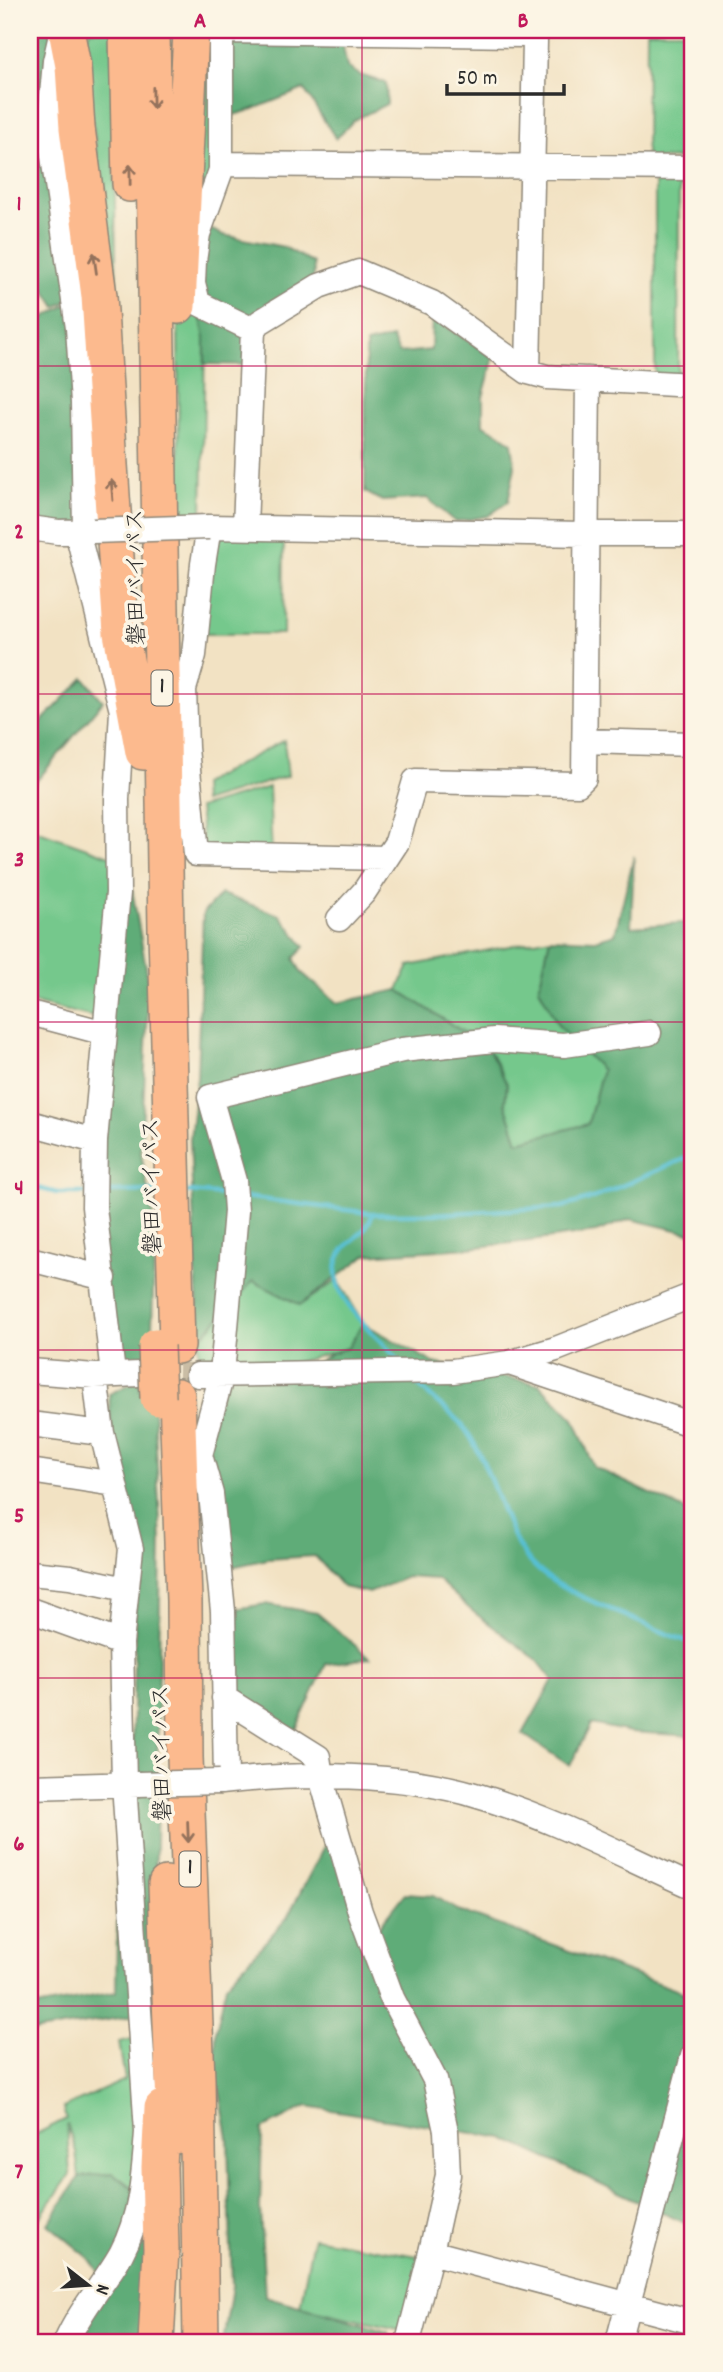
<svg xmlns="http://www.w3.org/2000/svg" width="723" height="2372" viewBox="0 0 723 2372" font-family="Dekko,'Klee One',sans-serif">
  <rect width="100%" height="100%" fill="#fcf5e5"/>
  <filter id="ink" filterUnits="userSpaceOnUse"><feTurbulence type="fractalNoise" baseFrequency=".0143" numOctaves="2"/><feDisplacementMap in="SourceGraphic" scale="14" xChannelSelector="R" yChannelSelector="G"/><feConvolveMatrix kernelMatrix="1 2 1 2 8 2 1 2 1" color-interpolation-filters="sRGB"/></filter>
  <filter id="wash" filterUnits="userSpaceOnUse"><feTurbulence type="fractalNoise" baseFrequency=".00686" numOctaves="4" result="noise"/><feDisplacementMap in="SourceGraphic" scale="28" xChannelSelector="R" yChannelSelector="G"/><feGaussianBlur stdDeviation="1.57" result="paint"/><feColorMatrix in="noise" values="0 0 0 0 0 0 0 0 0 0 0 0 0 0 0 0 0 1.4 0 .05"/><feComposite in="paint" operator="in"/></filter>
  <g filter="url(#wash)">
    <rect width="100%" height="100%" fill="#f2e2c3"/>
    <!-- green -->
    <path fill="#74c88c" stroke="#507a5c" stroke-width="2" d="M90,30H112L117,321L83,44Z
      M191,30H227L196,295L205,338L202,515L179,517L178,317Z
      M647,31H687L692,36L689,159L646,158Z
      M655,177L679,178L678,377L655,376Z
      M284,528L283,634H196L208,537Z
      M284,740L288,776L203,802L202,784Z
      M269,787L272,856L204,854L199,808Z
      M33,829L118,859L106,1020L30,1002V833Z
      M550,938L539,988L558,1025L602,1070L588,1124L518,1142L505,1103L507,1084L488,1048L398,990L409,966Z
      M253,1280L300,1305L338,1280L363,1323L348,1348L283,1366L198,1375L199,1340Z
      M141,2037L140,2194L113,2173L79,2177L76,2152L67,2123L70,2175L30,2231V2137L66,2119L63,2108L125,2080L119,2042Z
      M313,2238L424,2257L407,2331L300,2307Z"/>
    <!-- forest -->
    <path fill="#5fac78" stroke="#456c52" stroke-width="2" d="M30,30H58L110,521L30,528V325L72,302L73,298L56,307L30,267Z
      M226,30H340L347,67L360,75L386,83L387,104L354,120L336,139L304,89L251,110L223,118Z
      M201,225L223,235L284,247L313,263L314,272L311,290L260,322L251,365L205,364V338L194,288Z
      M432,318L494,357L483,397V425L499,433L512,443L515,467L508,502L488,516L455,522L427,498L382,501L365,492L366,344L392,338L399,353L431,350Z
      M84,678L103,701L30,789V733Z
      M634,856L631,927L693,922V1234L630,1219L596,1232L530,1241L469,1248L366,1255L300,1305L253,1281L199,1340L190,1139L197,1077L203,913L221,894L280,915L305,947L294,958L301,972L337,1003L398,990L488,1048L507,1084L505,1103L518,1142L588,1124L602,1070L558,1025L539,988L550,938L595,940L615,934Z
      M131,884L149,984L141,1153L155,1227L151,1362L111,1358L94,1207L114,932Z
      M363,1323L434,1363L539,1384L574,1419L594,1467L693,1514V1736L630,1732L591,1724L570,1766L523,1734L553,1680L537,1660L471,1610L437,1579L407,1577L369,1593L343,1587L315,1556L268,1559L227,1568L202,1449L228,1374H300L332,1353L348,1348Z
      M134,1382L153,1389L161,1542L154,1963L138,1989L139,2015L30,2032V2008L116,1992L119,1799L132,1761L136,1570L114,1479L109,1394Z
      M265,1604L317,1613L370,1658L326,1664L291,1740L224,1698L223,1611Z
      M335,1826L370,1938L405,1894L433,1896L458,1910L693,1996V2227L503,2138L307,2106L262,2129L260,2209L265,2296L388,2332L390,2342H223L232,2287L228,2138L215,2065L216,2031L226,1985L287,1918Z
      M113,2173L140,2194L160,2219L146,2342H68L104,2279L89,2258L48,2224L79,2177Z"/>
    <g fill="none" stroke-linecap="round" stroke-linejoin="round">
      <!-- stream -->
      <path stroke="#57c0d4" stroke-width="4.5" d="M30,1186L57,1193H85
        M104,1192L158,1191
        M188,1192L228,1195
        M244,1197L378,1214H434L562,1207L596,1197L693,1155
        M374,1213C371,1217 369,1223 366,1227C358,1238 343,1245 338,1260C325,1298 379,1336 400,1362
        M414,1380C428,1397 447,1408 461,1424C483,1449 498,1504 513,1536C534,1581 577,1594 619,1613C644,1624 667,1635 693,1643"/>
    </g>
  </g>
  <g filter="url(#ink)">
    <g fill="none" stroke-linecap="round" stroke-linejoin="round">
      <!-- minor-tunnel -->
      <path stroke="#cabda5" stroke-width="24" stroke-dasharray="24 12" stroke-linecap="butt" d="M143,1374L198,1375"/>
      <!-- minor casing -->
      <g stroke="#8e8677" stroke-width="27">
        <path id="minor" d="M221,30V170L198,234L194,261L193,283L198,303L253,330
          M221,31L527,35L535,41L528,372
          M61,35L55,61L49,129L78,328L83,403L85,531
          M222,164L693,168
          M245,527L253,330L260,322L319,286L359,272L432,303L528,372L547,377L693,385
          M30,528L58,532L92,531
          M77,531L122,711L117,799L118,893L95,1141L94,1207L113,1374
          M585,741L693,744
          M386,858L196,854L186,748L184,689L194,655L203,564L209,527L585,534H693
          M339,919L364,892L397,842L415,781L578,784L584,778L588,379
          M30,1013L105,1033
          M30,1123L95,1141
          M30,1259L104,1278
          M509,1363L693,1425
          M30,1371L95,1376L139,1374
          M198,1375L453,1371L509,1363L556,1349L693,1295
          M30,1424L102,1433
          M30,1471L115,1484
          M30,1573L70,1577L126,1589
          M30,1610L121,1643
          M224,1698L318,1757L321,1777L360,1912L392,1998L435,2080L446,2131L448,2175L431,2252L408,2342
          M226,1781L223,1611L211,1494L200,1455L222,1374L236,1211L234,1181L210,1097L402,1050L494,1040L564,1045L649,1033
          M220,1782C300,1773 400,1772 478,1796C551,1817 623,1856 693,1887
          M30,1787L138,1784
          M431,2252L693,2322
          M66,2342C80,2310 104,2284 121,2254C141,2217 144,2174 147,2132L124,1783L121,1643L131,1549L102,1433L95,1376
          M618,2342L693,2056"/>
      </g>
      <!-- highway casing -->
      <g stroke="#8e8677" stroke-width="38">
        <path id="highway" d="M66,30L73,66L77,128L99,296L121,633L143,752
          M127,30L130,184
          M152,30L166,931L177,1346
          M178,306L191,30
          M177,1396L184,1601L185,1757L197,2080L201,2342
          M166,1884L175,2136
          M156,2342L161,2249L159,2167L162,2108"/>
      </g>
      <!-- minor -->
      <use href="#minor" stroke="#fff" stroke-width="24"/>
      <!-- highway -->
      <use href="#highway" stroke="#fcba8e" stroke-width="35"/>
      <!-- minor-bridge casing -->
      <g stroke="#8e8677" stroke-width="27" stroke-linecap="butt">
        <path id="minor-bridge" d="M93,531L209,527
          M138,1784L220,1782"/>
      </g>
      <!-- highway-bridge casing -->
      <g stroke="#8e8677" stroke-width="38" stroke-linecap="butt">
        <path id="highway-bridge" d="M156,1346L158,1398"/>
      </g>
      <!-- minor-bridge -->
      <use href="#minor-bridge" stroke="#fff" stroke-width="24"/>
      <!-- highway-bridge -->
      <use href="#highway-bridge" stroke="#fcba8e" stroke-width="35"/>
    </g>
    <!-- one-way arrows -->
    <defs><path id="oneway-shaft" d="M-6 0H5M1.5-3L5.5 0L1.5 3" fill="none" stroke-width="1.6" stroke-linecap="round" stroke-linejoin="round" transform="scale(1.75)"/></defs>
    <g stroke="#94725c">
      <use href="#oneway-shaft" transform="translate(153 98) rotate(89)"/>
      <use href="#oneway-shaft" transform="translate(130 175) rotate(-91)"/>
      <use href="#oneway-shaft" transform="translate(95 263) rotate(-98)"/>
      <use href="#oneway-shaft" transform="translate(112 490) rotate(-95)"/>
      <use href="#oneway-shaft" transform="translate(188 1832) rotate(88)"/>
    </g>
  </g>
  <!-- grid -->
  <path fill="none" stroke="#c2185b" stroke-width="2" stroke-opacity="0.55" d="M362,30V2342M30,366H693M30,694H693M30,1022H693M30,1350H693M30,1678H693M30,2006H693"/>
  <g text-anchor="middle" dominant-baseline="central" stroke-width="7" stroke-linejoin="round" paint-order="stroke">
    <!-- shield labels -->
    <g fill="#fcf5e5" stroke="#6a6863" stroke-width="2">
      <rect x="151.5" y="670.5" width="21" height="35" rx="5"/>
      <rect x="179.5" y="1851.5" width="21" height="35" rx="5"/>
    </g>
    <g font-size="21" font-weight="bold" fill="#2b2b2b">
      <text x="162" y="688">1</text>
      <text x="190" y="1869">1</text>
    </g>
    <!-- street labels -->
    <g font-size="23" fill="#2b2b2b" stroke="#fcf5e5">
      <text transform="translate(138 577) rotate(-91)">磐田バイパス</text>
      <text transform="translate(154 1186) rotate(-91)">磐田バイパス</text>
      <text transform="translate(164 1753) rotate(-91)">磐田バイパス</text>
    </g>
  </g>
  <!-- margin -->
  <rect width="723" height="2372" fill="none" stroke="#fcf5e5" stroke-width="77"/>
  <!-- north arrow -->
  <g transform="translate(88 2285) rotate(107)" stroke="#fcf5e5" stroke-width="5" paint-order="stroke">
  <path d="M0-5L12 26L0 18L-12 26Z" fill="#2b2b2b"/>
  <text y="-10" font-size="19" font-weight="bold" text-anchor="middle" fill="#2b2b2b">N</text>
  </g>
  <!-- scale -->
  <path d="M447 84v10h117v-10" fill="none" stroke="#2b2b2b" stroke-width="3.5"/>
  <text x="457" y="84" font-size="21" fill="#2b2b2b" stroke="#fcf5e5" stroke-width="5" paint-order="stroke">50 m</text>
  <rect x="38" y="38" width="646" height="2296" fill="none" stroke="#c2185b" stroke-width="2.5"/>
  <g font-size="23" text-anchor="middle" font-weight="bold" fill="#c2185b">
    <text x="200" y="27">A</text>
    <text x="523" y="27">B</text>
    <text x="19" y="210">1</text>
    <text x="19" y="538">2</text>
    <text x="19" y="866">3</text>
    <text x="19" y="1194">4</text>
    <text x="19" y="1522">5</text>
    <text x="19" y="1850">6</text>
    <text x="19" y="2178">7</text>
  </g>
</svg>
